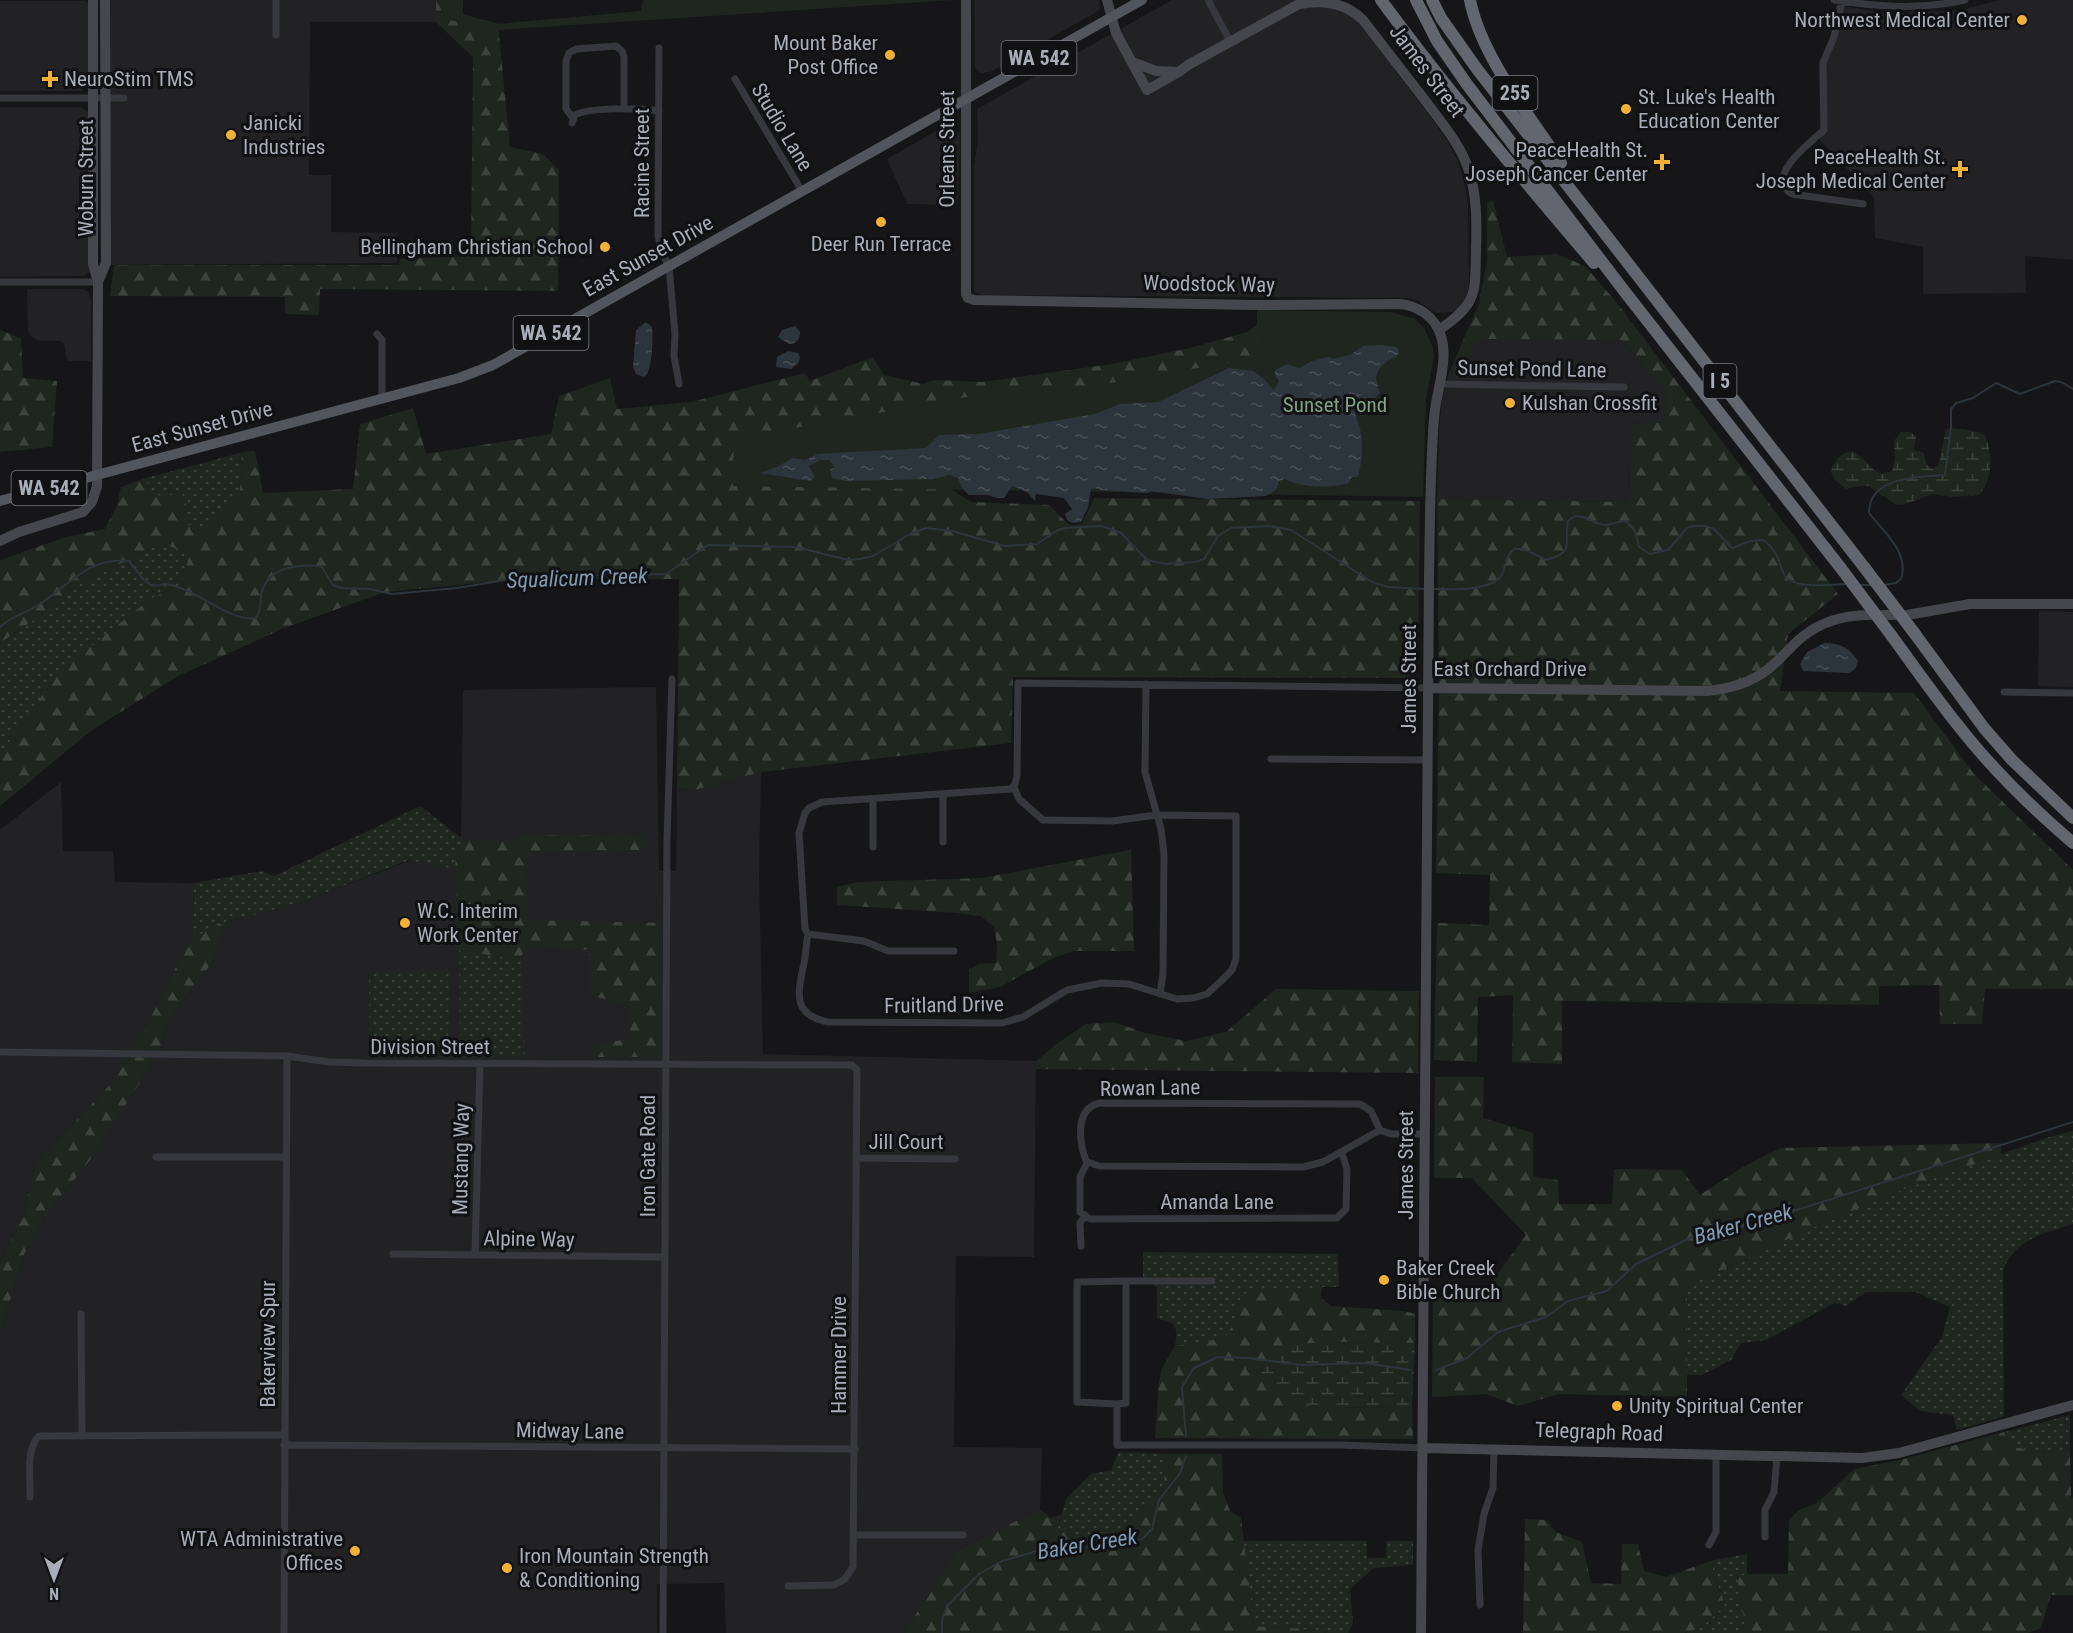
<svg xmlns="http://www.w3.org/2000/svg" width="2073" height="1633" viewBox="0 0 2073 1633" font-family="'Roboto Condensed',sans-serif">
  <defs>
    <pattern id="grass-dots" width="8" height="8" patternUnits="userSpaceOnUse" patternTransform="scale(1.5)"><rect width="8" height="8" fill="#1e261f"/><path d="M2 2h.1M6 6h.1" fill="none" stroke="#3c433d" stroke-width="1.8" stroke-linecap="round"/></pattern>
    <pattern id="forest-firs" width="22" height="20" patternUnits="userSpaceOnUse" patternTransform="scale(1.5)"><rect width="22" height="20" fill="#1e261f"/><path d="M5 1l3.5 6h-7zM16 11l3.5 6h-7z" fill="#3c433d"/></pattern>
    <pattern id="wetland-marsh" width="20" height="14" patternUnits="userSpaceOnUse" patternTransform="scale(1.5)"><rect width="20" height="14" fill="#1e261f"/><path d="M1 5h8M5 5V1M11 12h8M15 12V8" fill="none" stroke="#3c433d"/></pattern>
    <pattern id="water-ripples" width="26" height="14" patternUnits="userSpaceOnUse" patternTransform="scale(1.5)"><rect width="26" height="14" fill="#2c353c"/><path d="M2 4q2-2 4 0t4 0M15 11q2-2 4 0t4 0" fill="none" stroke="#485056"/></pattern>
  </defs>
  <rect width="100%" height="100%" fill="#161618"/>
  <!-- built -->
  <path fill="#222225" d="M108,0H436V22H310L309,175H331V232L397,233V263L108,265Z
    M974,0H1099L1100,10L990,72L980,73L975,67Z
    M1172,0H1342L1437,126L1449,143L1459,164L1465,185L1468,205L1469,284L1465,301L1460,308L1453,312L1435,313L1417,300L1407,298L981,295L976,293L974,290V165L978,140L977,109Z
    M2000,0H2073V260L2025,256L2026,293L1923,294V247L1875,238L1874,198L1820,140L1819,62L1831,34L1836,5L1891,14L1960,10Z
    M0,1H85L88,3V87L80,91H0Z
    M0,107H81L89,113L90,271L85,276L0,277Z
    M945,126L955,128L960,135L958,205L907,204L887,159Z
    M27,289H83L88,292L91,299V361H67L64,343L60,341H39L30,336L28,332Z
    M1476,339L1622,340L1666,392V422L1631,424L1629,502L1437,499L1439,429L1442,401L1449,373H1458Z
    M2039,611L2073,612V687L2038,686Z
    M656,687L659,871H676L677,789L695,790L761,772L759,873L763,1054L1036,1061L1034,1257L956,1256L954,1447L1042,1448L1040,1509L956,1551L904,1633H726L724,1583L657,1584V1633H0V1341L2,1326L25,1252L46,1215L94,1155L150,1066L161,1045L165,1026L211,964L226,922L299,903L440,849L461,836L463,690Z
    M61,782L63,851H113L115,882L194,883L193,933L145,1029L107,1088L35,1164L24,1214L0,1263V830Z"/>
  <!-- grass -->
  <path fill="url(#grass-dots)" d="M244,452L239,496L199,531L183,522L151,496L146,478Z
    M161,543L190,554L181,584L150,599L118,627L0,754V643L38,617L68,590Z
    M420,806L464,840L455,853L456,869L409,860L299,903L226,922L225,926L215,922L203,934L193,933L194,883L262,871L274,876Z
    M459,950L512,959L521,957L525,1057L460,1056Z
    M449,971V1057L370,1056L369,973Z
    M2073,1131V1224C2045,1233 2012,1240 2003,1272L2004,1416L1957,1430L1953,1415L1920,1411L1901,1395L1942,1337L1950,1307L1916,1292H1866L1846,1306L1834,1303L1766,1340L1741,1343L1731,1360L1702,1375H1687V1286L1823,1223L1907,1188L2049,1137Z
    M1143,1252L1338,1254L1339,1287H1322L1321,1292H1254L1225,1338L1175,1346C1178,1328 1177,1321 1157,1319V1287L1143,1279Z
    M2070,1415V1455L2012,1447L2004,1432Z
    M1119,1452L1166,1454L1164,1483L1143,1511L1121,1535L1087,1537L1057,1531L1066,1499L1091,1474L1111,1470Z
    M1243,1541H1367V1558H1386V1541H1413V1565L1374,1568L1350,1589L1353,1623L1348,1633H1326L1322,1630L1254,1626Z
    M1747,1554V1574L1737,1578L1745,1623L1736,1633H1685L1701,1628L1725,1605L1710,1561Z"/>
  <!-- forest -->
  <path fill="url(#forest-firs)" d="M436,0H463V14L498,24L510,147L543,154L559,170L558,291L320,289L319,315L285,314V297L110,296L114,265H399L400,259L471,256L473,57L436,22Z
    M1493,201L1507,257L1557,254L1585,266L1617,303L1838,594L1788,634L1780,691L1914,693L1974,774L2073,870V989H1985L1982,1024H1940L1939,985L1879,986V1005L1562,1001V1064L1512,1062L1513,995L1478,997L1477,1062L1434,1060L1437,923L1489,925L1490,875L1436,873L1439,696L1437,499L1629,502L1631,424L1666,422V392L1622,340L1477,339L1458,373H1449L1478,306L1487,263V203Z
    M1391,312L943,484L971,502L1049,505L1069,525L1082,524L1094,498L1420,501L1418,669L1412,678L1013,677L1011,743L761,772L695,790L677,789L679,579H521L385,592L287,627L178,676L92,730L0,806V754L60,671L150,599L181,584L190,554L161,543L68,590L38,617L0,643V560L66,537L105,529L117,505L121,487L146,478L151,496L182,494L188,510L183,522L199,530L239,496L244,452L255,451L263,493L353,489L360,424L413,408L426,454L551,434L559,396L610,378L617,409L691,402L805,373L810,381L872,357L884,375L923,384L935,380L982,382L1112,364L1190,348L1247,332L1271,315Z
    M0,330L21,338L23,378L57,381L52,447L0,452Z
    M525,835L644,836L648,846L644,850L533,851L525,860L528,920L659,923V1057H593L594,1046L630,1038V1006L590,995L589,950L527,945L521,957L513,959L459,950L455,853L464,840L516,842Z
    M1131,850L1134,951H1074L1053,958L1000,987L969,993V969L979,964L996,963L997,944L994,927L981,916L957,913L837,905V887L859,882L982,878Z
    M215,922L225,926L211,964L165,1026L161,1045L150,1066L94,1155L46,1215L25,1252L2,1326L0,1341V1263L24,1214L35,1164L107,1088L145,1029L193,933L203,934Z
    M1276,989L1419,991L1418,1073L1036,1069V1061L1055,1045L1086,1024L1114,1022L1145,1033L1186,1041L1226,1032Z
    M1435,1077H1484L1483,1118L1533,1133V1177L1558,1180L1559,1204H1612L1614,1169L1682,1170L1700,1195L1743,1167L1780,1148L2001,1143V1155L1907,1188L1823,1223L1687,1286V1397L1559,1394L1518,1406L1486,1394L1432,1397L1433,1299H1479L1526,1235L1472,1178H1434Z
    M1254,1292H1321V1298L1331,1306L1404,1311L1415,1314V1343L1322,1342L1261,1367L1262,1377L1299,1402L1318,1408L1412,1407L1413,1439L1155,1438L1159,1382L1162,1368L1175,1346L1225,1338L1236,1319L1241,1294Z
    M2004,1432L2012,1447L2070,1455L2071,1497L2073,1498V1595H2051L2041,1628L2028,1633H1736L1745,1623L1737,1578L1747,1574H1788L1789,1520L1799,1510L1817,1503L1854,1469L1900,1460Z
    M1166,1454H1222L1223,1493L1230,1511L1241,1518L1254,1626L1322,1630L1326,1633H904L956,1551L1040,1509L1051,1518L1061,1515L1057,1531L1087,1537L1121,1535L1143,1511L1164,1483Z
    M1525,1519L1546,1520L1556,1532L1582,1542L1591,1583L1621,1584L1622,1544H1638L1644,1571L1666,1577L1710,1561L1725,1605L1701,1628L1684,1633H1523Z"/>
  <!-- wetland -->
  <path fill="url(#wetland-marsh)" d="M1951,428C1964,430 1974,429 1985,435C1993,454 1993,479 1979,495L1953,497L1934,494L1902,505L1895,504L1869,486H1861L1846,489L1835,480L1831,472C1835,458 1840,454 1853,451C1864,458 1870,468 1881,474L1892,471L1895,459L1894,441L1901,432H1910L1916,436L1914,450L1924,453L1926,464L1933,469L1939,463L1946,429Z
    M1322,1342L1415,1343L1412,1407L1319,1408L1299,1402L1262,1377L1261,1367L1279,1359L1285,1346Z"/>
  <!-- green -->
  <path fill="#1e261f" d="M441,0H449L454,12L498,24L641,11L643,0H953L498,30L449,20L444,17Z
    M1257,310L1391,312L1415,319L1424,328L1433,347L1434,356L1426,400L1423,497L733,486L734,439L1006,390L1062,391L1257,358Z"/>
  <!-- water -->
  <path fill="url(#water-ripples)" d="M646,322L652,327C653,338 653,371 644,377L636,374L633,367L636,330Z
    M795,326L800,332C800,340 796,344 789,344L778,337L782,330Z
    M1382,345L1396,347L1399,350L1397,356C1388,360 1377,367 1376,378C1376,382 1379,388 1380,393C1373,401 1363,403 1355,411C1355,419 1359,422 1360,429C1364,445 1362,461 1358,477H1352L1347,484C1327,488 1303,488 1285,479L1279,481L1276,490L1266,496L1207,499L1151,491L1147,493L1100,490L1095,488L1091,489L1088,507L1081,522L1073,523L1067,520L1065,514L1072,509L1064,498L1036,494L1035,501L1027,492L1012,486L1004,498H997L988,495H969L962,488L958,478L949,475L934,479L845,481L832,478L830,469L835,468L830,460H820L809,466L815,477L810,481L760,473L779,466L792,458L805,460L818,454L926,448L939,435L978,434L1095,414L1120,404L1158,402L1229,368L1253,371L1263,378L1274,390L1279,381L1275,375V370L1287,364L1299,368L1312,361L1328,357L1333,359L1350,355L1363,346Z
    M788,351L798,353C803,360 797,365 791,369L776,367L777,357Z
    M1825,643C1840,643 1850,648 1858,661L1855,669L1849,673L1803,671L1800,664L1807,652Z"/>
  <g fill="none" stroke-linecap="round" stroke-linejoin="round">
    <!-- stream -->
    <path stroke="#2c353c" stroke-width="2" d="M1860,585H1872
      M1884,585L1896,583L1901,579C1910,553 1883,531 1869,513C1869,476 1919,477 1945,475L1951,428V409L1956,403L1973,398L1996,383L2020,394L2055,381L2061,382L2073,389
      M1433,589C1450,589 1493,592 1502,574C1506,565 1506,555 1514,549H1524L1546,560C1577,551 1563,544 1568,521C1582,508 1592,526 1606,525C1613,524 1619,521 1626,521L1635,531L1639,547L1650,554L1668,550L1687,528L1693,526H1705L1714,529L1732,548L1751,541L1763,540C1776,549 1778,558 1783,572C1789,591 1831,584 1848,584
      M0,627C11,616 27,613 40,604C70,584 89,557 129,561C135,568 143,582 151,585C156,587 160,584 165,584C171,584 178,587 183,589C204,597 234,622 256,618C261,610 260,605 261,595C267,567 297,564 321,566L333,585L342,588L369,589L392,594L457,588L523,577L666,574L708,545L796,547L848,560L860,559L873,556L910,534L926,528L952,531L1005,546L1037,544L1058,530L1065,528L1102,526L1121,533L1147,560L1165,564L1195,562L1204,559L1218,536L1231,528L1269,526L1291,530L1372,582L1388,587L1424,589
      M1436,1370L1467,1358L1498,1332L1546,1317L1568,1301L1607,1291L1636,1264L1692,1237L1750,1225L2073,1122
      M1186,1436L1182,1387L1194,1368L1218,1357L1248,1358L1301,1365L1365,1363L1411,1370
      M942,1633V1621L947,1606L979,1574L1002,1561L1065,1543L1093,1540L1132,1541L1142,1539L1152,1529L1159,1500L1180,1473L1186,1456"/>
    <!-- street -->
    <path stroke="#37383d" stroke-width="7" d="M276,0V35
      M1208,0L1230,41
      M1834,0C1879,7 1920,10 1965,0
      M1842,1L1834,37L1823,63L1824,130C1811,142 1763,177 1792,194L1863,204
      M659,48L658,235L661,251L669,266L675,334L674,356L679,384
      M735,79L802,191
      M0,98H124
      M573,118L566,109V61L569,53L576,49L616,46L622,51L624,57V109
      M572,123L575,115C590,107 641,108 659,111
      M0,282H98
      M377,334L382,340V398
      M1439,384L1624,387
      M1146,684L1145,772L1161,829L1164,855L1163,974L1160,994
      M2004,692L2073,693
      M1271,759L1428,760
      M1014,787L1019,799L1043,820L1112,821L1157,815L1236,816V959L1232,970L1221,981L1207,994L1193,998L1177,999L1129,984L1102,983L1067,990L1023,1017L1002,1023L828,1022C794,1015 797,996 803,968C806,957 806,945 808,934L805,929L799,833L805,813L809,808L822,802L1011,789L1015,784L1017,776L1018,683L1429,688
      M943,794V842
      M873,799V847
      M808,934L864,941L888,951H954
      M0,1052L287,1056L329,1062L366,1063L852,1065L857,1070L853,1567L845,1579L834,1585L788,1586
      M156,1157H285
      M856,1158L955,1159
      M1087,1163C1079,1144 1074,1108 1100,1103L1360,1104L1371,1111L1380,1130L1391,1134H1426
      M1087,1163L1080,1177V1212L1090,1219L1324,1218H1337L1346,1209L1347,1169L1342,1153
      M1087,1163L1088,1162L1099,1166L1303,1167L1323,1162L1380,1130
      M1081,1246L1080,1223L1085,1215
      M393,1254L664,1257
      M475,1255L480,1063
      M1126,1281H1212
      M81,1314L82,1435
      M1117,1404L1077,1402V1282L1126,1281V1403L1117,1404V1445H1341L1423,1448
      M284,1445L855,1449
      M30,1497C31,1479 25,1450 39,1436L284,1435
      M855,1535H963
      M1765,1537V1510L1774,1492L1777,1456
      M1709,1545L1716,1532V1454
      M1480,1605L1478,1550L1484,1514L1493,1488L1494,1448
      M284,1633L287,1056
      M663,1633L667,841L672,679"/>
    <!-- secondary -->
    <path stroke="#45474d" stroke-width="10" d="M966,0V294L968,298L974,300L1255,305L1400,304C1419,306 1435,317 1441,336C1449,361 1436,392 1434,418C1430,470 1430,523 1429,575L1421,1633
      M1107,0L1116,33L1147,90L1179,72L1188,65L1299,4C1323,0 1345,2 1363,20C1383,46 1404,73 1424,99C1440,121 1459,142 1468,168C1477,194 1477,222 1476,249C1475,294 1478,303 1439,330
      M1132,62L1156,71L1179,72
      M98,282L106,263L105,0
      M0,541L19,532L83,512L92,502L97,486L98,282L93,264V0
      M1883,615H1894
      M1907,615L1970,604H2073
      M1429,688L1707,691C1728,689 1750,683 1767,670C1780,660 1789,648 1801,638C1821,621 1845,615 1870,615
      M1423,1448L1862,1458L1899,1453L2073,1405"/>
    <!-- primary -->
    <path stroke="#53555c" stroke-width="10" d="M0,501L459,378L493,365L1142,0"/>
    <!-- highway -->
    <path stroke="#63666e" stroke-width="12" d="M1381,0C1448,91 1521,177 1594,263
      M1416,0L1437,41L1466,83L1625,292L1840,567
      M1432,0L1441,18L1477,69L1864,567
      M1470,0C1481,56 1529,115 1561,163
      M1915,634L1984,728L2012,760L2073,818
      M1891,635C1913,665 1934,695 1957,724C1991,768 2031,807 2073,843"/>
    <!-- highway-bridge -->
    <path stroke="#63666e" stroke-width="12" d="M1840,567L1891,635
      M1864,567L1915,634"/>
  </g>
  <!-- markers -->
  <g fill="#f2b134" stroke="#111113" stroke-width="2">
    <circle cx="2022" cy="20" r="6"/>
    <circle cx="890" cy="55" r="6"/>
    <path d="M47 70h6v6h6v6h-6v6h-6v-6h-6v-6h6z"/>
    <circle cx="1626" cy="109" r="6"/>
    <circle cx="231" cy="135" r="6"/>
    <path d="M1659 153h6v6h6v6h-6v6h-6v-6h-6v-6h6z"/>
    <path d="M1957 160h6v6h6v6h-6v6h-6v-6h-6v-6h6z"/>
    <circle cx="881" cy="222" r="6"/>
    <circle cx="605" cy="247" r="6"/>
    <circle cx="1510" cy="403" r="6"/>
    <circle cx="405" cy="923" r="6"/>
    <circle cx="1384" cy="1280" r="6"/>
    <circle cx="1617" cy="1406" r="6"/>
    <circle cx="355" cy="1551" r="6"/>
    <circle cx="507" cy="1568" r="6"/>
  </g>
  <g text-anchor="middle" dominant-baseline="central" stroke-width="6" stroke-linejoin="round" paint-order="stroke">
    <!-- shield labels -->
    <g fill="#111113" stroke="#7b7e86" stroke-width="1.5">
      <rect x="1001.5" y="41" width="75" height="34" rx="4.5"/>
      <rect x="1492.5" y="76" width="45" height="34" rx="4.5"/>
      <rect x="513.5" y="316" width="75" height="34" rx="4.5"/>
      <rect x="1703.5" y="364" width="33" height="34" rx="4.5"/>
      <rect x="11.5" y="471" width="75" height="34" rx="4.5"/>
    </g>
    <g font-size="20" font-weight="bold" fill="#a8adb8">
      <text x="1039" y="58">WA 542</text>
      <text x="1515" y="93">255</text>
      <text x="551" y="333">WA 542</text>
      <text x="1720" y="381">I 5</text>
      <text x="49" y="488">WA 542</text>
    </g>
    <!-- poi labels -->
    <g font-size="21" fill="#a8adb8" stroke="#111113" text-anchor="start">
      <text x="2010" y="20" text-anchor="end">Northwest Medical Center</text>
      <text x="878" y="43" text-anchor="end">Mount Baker<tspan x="878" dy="24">Post Office</tspan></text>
      <text x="64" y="79">NeuroStim TMS</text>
      <text x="1638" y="97">St. Luke's Health<tspan x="1638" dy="24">Education Center</tspan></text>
      <text x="243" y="123">Janicki<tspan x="243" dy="24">Industries</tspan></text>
      <text x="1648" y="150" text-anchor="end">PeaceHealth St.<tspan x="1648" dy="24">Joseph Cancer Center</tspan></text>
      <text x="1946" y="157" text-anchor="end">PeaceHealth St.<tspan x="1946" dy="24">Joseph Medical Center</tspan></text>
      <text x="881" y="244" text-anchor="middle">Deer Run Terrace</text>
      <text x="593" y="247" text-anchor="end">Bellingham Christian School</text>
      <text x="1522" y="403">Kulshan Crossfit</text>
      <text x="417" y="911">W.C. Interim<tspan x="417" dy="24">Work Center</tspan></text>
      <text x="1396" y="1268">Baker Creek<tspan x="1396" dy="24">Bible Church</tspan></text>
      <text x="1629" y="1406">Unity Spiritual Center</text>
      <text x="343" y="1539" text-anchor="end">WTA Administrative<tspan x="343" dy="24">Offices</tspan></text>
      <text x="519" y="1556">Iron Mountain Strength<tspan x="519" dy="24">&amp; Conditioning</tspan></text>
    </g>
    <!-- street labels -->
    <g font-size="21" fill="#a8adb8" stroke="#111113">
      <text transform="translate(1427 71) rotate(53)">James Street</text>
      <text transform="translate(782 127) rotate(59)">Studio Lane</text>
      <text transform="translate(947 149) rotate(-90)">Orleans Street</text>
      <text transform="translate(642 163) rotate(-90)">Racine Street</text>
      <text transform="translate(86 178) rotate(-90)">Woburn Street</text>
      <text transform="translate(648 256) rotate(-29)">East Sunset Drive</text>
      <text transform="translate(1209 284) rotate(1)">Woodstock Way</text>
      <text transform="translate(1532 369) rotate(1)">Sunset Pond Lane</text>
      <text transform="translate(202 427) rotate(-15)">East Sunset Drive</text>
      <text x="1510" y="669">East Orchard Drive</text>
      <text transform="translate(1409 679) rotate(-90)">James Street</text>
      <text transform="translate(944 1005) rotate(-1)">Fruitland Drive</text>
      <text x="430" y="1047">Division Street</text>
      <text transform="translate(1150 1088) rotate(-1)">Rowan Lane</text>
      <text x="906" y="1142">Jill Court</text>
      <text transform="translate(648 1156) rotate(-90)">Iron Gate Road</text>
      <text transform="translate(461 1159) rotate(-89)">Mustang Way</text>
      <text transform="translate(1406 1165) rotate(-90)">James Street</text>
      <text x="1217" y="1202">Amanda Lane</text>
      <text transform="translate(529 1239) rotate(1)">Alpine Way</text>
      <text transform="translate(268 1344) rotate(-90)">Bakerview Spur</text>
      <text transform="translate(839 1355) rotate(-90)">Hammer Drive</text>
      <text transform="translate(570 1431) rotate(1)">Midway Lane</text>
      <text transform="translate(1599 1432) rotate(2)">Telegraph Road</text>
    </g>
    <!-- park labels -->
    <g font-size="21" fill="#7fa381" stroke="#111113">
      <text x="1335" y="405">Sunset Pond</text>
    </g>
    <!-- water labels -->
    <g font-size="22" font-style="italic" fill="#7f9bb3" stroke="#111113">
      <text transform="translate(577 578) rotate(-2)">Squalicum Creek</text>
      <text transform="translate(1743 1224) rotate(-15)">Baker Creek</text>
      <text transform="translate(1087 1544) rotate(-9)">Baker Creek</text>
    </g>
  </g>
  <!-- north arrow -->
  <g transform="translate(54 1579) rotate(180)" stroke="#111113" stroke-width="4.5" paint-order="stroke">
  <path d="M0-4.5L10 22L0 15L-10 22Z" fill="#a8adb8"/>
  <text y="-9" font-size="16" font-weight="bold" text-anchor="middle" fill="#a8adb8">N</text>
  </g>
</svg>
